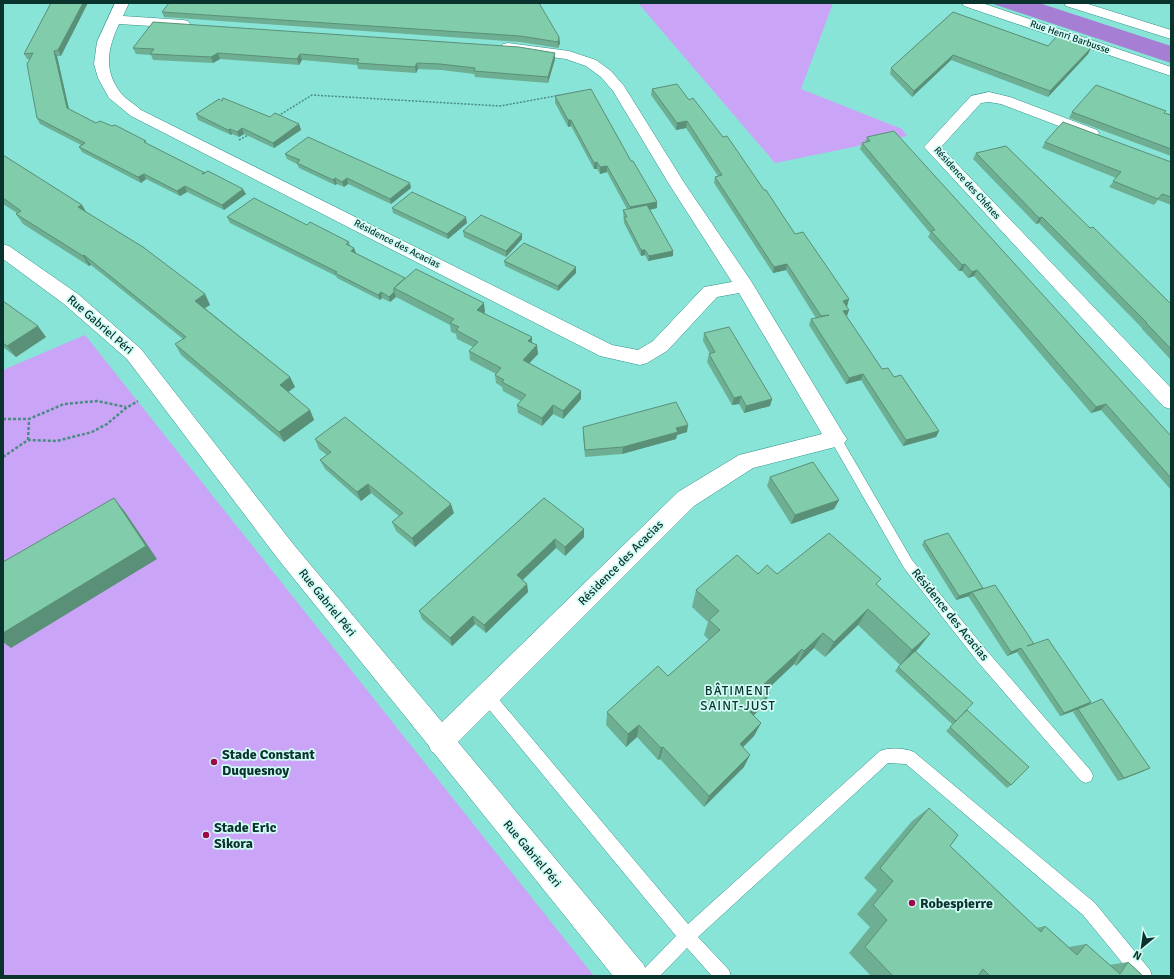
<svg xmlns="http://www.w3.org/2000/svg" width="1174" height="979" viewBox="0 0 1174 979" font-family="Signika,sans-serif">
  <rect width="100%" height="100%" fill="#89e4d8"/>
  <!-- green -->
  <path fill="#caa4f7" d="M638,3H833L801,89L902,129L907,136L775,163Z
    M85,335L594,976H3V370Z"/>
  <!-- forest -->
  <path fill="#a67ed4" d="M990,3H1039L1171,46V63Z"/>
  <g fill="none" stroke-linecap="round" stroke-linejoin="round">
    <!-- lane casing -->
    <g stroke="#309086" stroke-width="1">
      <path id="lane" d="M836,434L840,436L912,560L987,651L1091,771L1093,776L1091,781L1086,783L1081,781L977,661L904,568L830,439L832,436Z
        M487,689L492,691L688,924L880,751C889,747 905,748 914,752L1095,903L1150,970L1152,976H1133L1083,915L906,764L888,763L698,937L729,970L731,976H712L687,948L660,976H641L643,970L676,936L482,701L480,696L482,691Z"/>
    </g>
    <!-- street casing -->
    <g stroke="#309086" stroke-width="1">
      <path id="street" d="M115,3H129L123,16L183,20L188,21L190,24L188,27L183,28L119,24C108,48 103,69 120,92C125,99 135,104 141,110L612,345L638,350L653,341L704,287L732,282L669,184L613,91L601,77L586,66L566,59L508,51L503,50L501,47L503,44L508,43L569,51L596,60L611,71L624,86L685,184L751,281L843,433L847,439L843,445L753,468L694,506L458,742L644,965L648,976H613L434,753L431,751L429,746L278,559L127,359L64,304L3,259V244L9,246L78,294L141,349L294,545L442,722L678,492L739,455L822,434L739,293L717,297L667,351L647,363L640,365L600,356L131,116L109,98L98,78L94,64L97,42Z
        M962,3H982L1171,67V76L964,6Z
        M989,92L1010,97L1097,130L1099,133L1097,136L1091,138L1085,136L1001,104L989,102L981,103L941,147L1171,388V409L1164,407L924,147L971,96Z"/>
    </g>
    <!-- primary casing -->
    <g stroke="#309086" stroke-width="1">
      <path id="primary" d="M1064,3H1085L1171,30V39L1066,6Z"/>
    </g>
    <!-- path-far1 -->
    <path stroke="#4a8c84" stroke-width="1.5" stroke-dasharray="2 1.5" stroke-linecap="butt" d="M278,116L312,95L500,106L566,94
      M239,140L250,134"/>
    <!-- path -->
    <path stroke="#4a8c84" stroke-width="2.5" stroke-dasharray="3 2" stroke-linecap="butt" d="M3,419H29L64,404L97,401L126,407
      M28,440L29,419
      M3,457L28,440L57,441L92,432L107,424L126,408L138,401"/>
    <!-- lane -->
    <use href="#lane" fill="#fff" fill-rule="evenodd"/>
    <!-- street -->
    <use href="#street" fill="#fff" fill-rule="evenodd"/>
    <!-- primary -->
    <use href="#primary" fill="#fff" fill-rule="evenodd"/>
  </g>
  <!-- wall -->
  <path fill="#6eaf93" d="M51,3L61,56H57L69,109L96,123L148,144L246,194L224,210L187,192L180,196L146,179L141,183L82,152L79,147L81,145L40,124L37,118L30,59H27L24,54Z
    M162,12L559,37L560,43L558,48L520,42L164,17Z
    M953,12L1048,46L1091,48L1088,54L1048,97L951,60L912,97L890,74L891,68Z
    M133,48L555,59L548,83L475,77L474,74L441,70L418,69L416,73L358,69L357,65L302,60L299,65L220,59L213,63L153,60L151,55L136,54Z
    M652,89L689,100L764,190L795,234L849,299L847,306H846L847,316H846L882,369L894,377L939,431L936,437L903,446L861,380L846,384L809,325L811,319L816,318L786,270L773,273L714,183L715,177L718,176L686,128L676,130L651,95Z
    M555,96L631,161L657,202V208L650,210L673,256L648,261L645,255L641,256L624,223L623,210L627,209L607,172L600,174L597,169H594L571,126L568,127L555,103Z
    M1072,112L1165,113L1171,115V156L1069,118Z
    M196,114L270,117L299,124L301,130L274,148L244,134L239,137L232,134L231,135L198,120Z
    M867,137L1171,436V490L1101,410L1091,413L974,276L968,278L962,271H959L928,237L930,233L860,149L862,143L865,142Z
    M1045,142L1171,162V205L1158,200L1154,205L1109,187L1116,178L1042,148Z
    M976,153L1090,228L1171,304V360L1142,329V328L1039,223L1036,224L973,159Z
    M285,154L411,188L391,204L348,184L344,187L337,184L335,185L299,168L297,164L287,159Z
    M3,155L82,205L87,213L205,294L210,305L205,308L290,377L295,387L288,392L310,410L314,420L284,442L181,355L175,344L183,339L91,265L89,266L23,224L16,214L17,213L3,204Z
    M392,208L467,223L448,239L393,213Z
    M227,217L307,225L349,242L350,246L354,248L356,253L405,278L485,312L484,313L532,343L538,354L529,363L581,391V399L563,419L553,414L542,426L518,413L517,405L521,401L503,391L502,387L496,383L495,375L496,374L470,360L469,351L473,347L457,339L456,334L451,332L450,325L396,297L390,302L382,298L380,300L337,278L336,276L230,223Z
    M463,231L522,234V239L506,257L464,237Z
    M504,261L576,273L558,291L505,266Z
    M3,301L46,337L16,357L3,347Z
    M704,333L772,399L770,406L744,413L739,404L732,405L707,362L709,354H710L703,341Z
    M583,427L687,432L677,435L676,439L622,454L585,457L583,435Z
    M315,439L454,513L415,547L396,531L392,522L399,516L371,493L361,501L325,469L320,460L327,455L319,449Z
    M770,477L839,500L834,509L791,524L767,486Z
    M544,498L584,537L565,556L556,548L523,580L527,584L528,592L486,633L475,624L452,646L422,619L419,611Z
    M924,541L983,588L1034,644L1091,702L1089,704L1144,771L1118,781L1073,712L1077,710L1060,716L1017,652L1007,656L968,596H969L956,600L922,545Z
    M758,574H777L877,585L930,634L916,651L958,719L1011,785L1007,788L946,731L955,722L952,724L895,671L898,667L914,652L900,665L858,625L825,657L814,648L796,666L794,664L767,690L763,706L753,716L761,723L754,736L743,747L744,767L704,807L660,759L658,760L637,737L626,747L606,725L607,712L668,676L709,640L704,635L708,622L692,607L696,590Z
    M929,808L950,846L1036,928L1045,926L1069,947L1086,944L1109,965L1128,962L1143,976H871L849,953L870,927L857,914L877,890L864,878L912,821Z"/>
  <!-- shaded-wall -->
  <path fill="#5a8f78" d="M83,3H88L61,56L58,50Z
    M559,37L560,43L558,48V42Z
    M1091,48L1088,54L1048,97L1050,91Z
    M54,51L57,56L70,114L67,108Z
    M218,53L220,59L213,63L211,57Z
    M555,53V59L548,83V77Z
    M300,54L302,60L299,65L297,59Z
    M953,55L951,60L912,97L914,91Z
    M417,63L418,69L416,73L415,67Z
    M568,120H571V126L568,127Z
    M687,121L686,128L676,130L677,123Z
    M299,124L301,130L274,148L273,143Z
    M242,128L244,134L239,137L237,132Z
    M230,129L232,134L231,135L228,130Z
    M597,162V169H594V163Z
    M607,166V172L600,174V167Z
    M144,174L146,179L141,183L138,177Z
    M335,178L337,184L335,185L333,180Z
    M347,178L348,184L344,187L342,182Z
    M410,183L411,188L391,204L390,199Z
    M185,186L187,192L180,196L177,191Z
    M243,189L246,194L224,210L222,205Z
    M657,202V208L630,214V207Z
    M82,205L88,216L78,207Z
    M466,217L467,223L448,239L447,234Z
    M1042,217L1039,223L1036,224L1039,218Z
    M522,234V239L506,257V251Z
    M354,248L356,254L351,251Z
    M641,250H645V255L641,256Z
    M673,251V256L648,261L649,256Z
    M84,255L91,265L89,266L83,256Z
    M787,264L786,270L773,273L774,267Z
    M965,264L962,271H959L962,265Z
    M576,267V273L558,291V286Z
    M977,270L974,276L968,278L972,272Z
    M381,292L382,298L380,300L378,295Z
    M394,292L396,297L390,302L389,297Z
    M205,294L210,305L200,311L195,301Z
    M849,299L847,306L841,307L843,301Z
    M484,303L485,312L479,319L477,310Z
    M849,310L847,316L841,318L843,311Z
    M38,326L46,337L16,357L7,346Z
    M532,337V346L528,341Z
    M537,345L538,354L524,369L523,360Z
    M863,374L861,380L846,384L849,378Z
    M290,377L295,387L284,395L280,385Z
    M581,391V399L563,419V411Z
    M741,396L739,404L732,405L734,398Z
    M772,399L770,406L744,413L746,406Z
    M1106,404L1101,410L1091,413L1096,407Z
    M553,405V414L542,426V418Z
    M310,410L314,420L284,442L279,432Z
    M688,425L687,432L677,435L676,439L622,454L623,447L676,428Z
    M939,431L936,437L903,446L906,440Z
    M368,484L371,493L361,501L357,492Z
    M114,498L125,512L157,559L11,648L3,642V633Z
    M839,500L834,509L791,524L795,515Z
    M451,504L454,513L415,547L412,538Z
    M584,529V537L565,556V547Z
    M555,539L556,548L518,584L517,575Z
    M527,584L528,592L486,633L484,625Z
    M983,588L972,592L969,596L956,600L959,596Z
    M868,609L858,625L825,657L834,642Z
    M473,616L475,624L452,646L450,638Z
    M823,633L814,648L796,666L804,651Z
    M930,634L918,649L900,665L912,650Z
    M1021,648L1017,652L1007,656L1011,652Z
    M802,649L794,664L756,700L762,686Z
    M770,693L763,706L743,726L750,712Z
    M1091,702L1087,706L1060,716L1064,713Z
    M761,723L754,736L734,756L740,744Z
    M639,725L637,737L626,747L628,734Z
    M663,747L660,759L658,760L661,748Z
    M750,755L744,767L704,807L709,796Z
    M1150,768L1144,771L1118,781L1124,778Z"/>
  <!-- building -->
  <path fill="#80ccab" stroke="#5a8f78" d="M51,3H83L58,50L54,51L67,108L96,123L100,121L112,126L115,125L146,141L144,142L205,173L202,174L208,171L243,189L222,205L185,186L177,191L144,174L138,177L79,147L85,143L37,118L27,64L33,53L24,54Z
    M169,3H539L559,37L558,42L520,36L162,12Z
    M953,12L1048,46L1057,36L1091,48L1050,91L953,55L914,91L891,68Z
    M153,22L519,47L555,53L548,77L474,71L475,68L440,64L417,63L415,67L357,63L359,59L300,54L297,59L218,53L211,57L150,54L154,49L133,48Z
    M677,84L689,100L693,98L723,137L727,136L764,190H766L795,234L803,232L849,299L843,301L849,310L843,311L882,369L888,368L894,377L901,375L939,431L906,440L863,374L849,378L811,319L829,315L821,316L787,264L774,267L715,177L722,175L687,121L677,123L652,89Z
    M1096,85L1166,111L1164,113L1171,115V149L1072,112Z
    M591,89L631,161H633L657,202L630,207L607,166L600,167L597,162L594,163L571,120H568L555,96Z
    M223,98L270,117L275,113L299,124L273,143L242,128L237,132L230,129L228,130L196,114L219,99L222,101Z
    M1063,122L1171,162V197L1162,194L1158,199L1113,181L1121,172L1045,142Z
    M894,131L1171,436V478L1106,404L1096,407L977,270L972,272L965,264L962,265L931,231L935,230L862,143L870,141L867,137Z
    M308,137L410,183L390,199L347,178L342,182L335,178L333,180L297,163L300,160L285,154Z
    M1006,146L1090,228L1093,227L1171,304V349L1146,323H1147L1042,217L1039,218L976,153Z
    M3,155L82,205L78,207L143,247L205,294L195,301L290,377L280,385L310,410L279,432L175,344L186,337L84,255L83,256L16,214L21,211L3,198Z
    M412,192L466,217L447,234L392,208Z
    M254,198L307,225L310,222L349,242L346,244L354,248L351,251L405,278L394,288V292L389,297L381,292L378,295L335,273L337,272L227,217Z
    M647,205L673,251L649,256L645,250H641L624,217H627L623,210Z
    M481,215L522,234L506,251L463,231Z
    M524,243L576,267L558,286L504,261Z
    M416,269L484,303L477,310L532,337L528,341L537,345L523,360L581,391L563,411L553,405L542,418L517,405L526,395L502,382L504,380L495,375L501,368L469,351L478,342L456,330L459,327L450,323L454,319L394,288Z
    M3,301L38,326L7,346L3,343Z
    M729,327L772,399L746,406L741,396L734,398L709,354L715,352L704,333Z
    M676,402L688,425L676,428L678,432L623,447L585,450L583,427Z
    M345,417L451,504L412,538L392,522L403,513L368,484L357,492L320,460L331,452L315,439Z
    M813,462L839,500L795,515L770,477Z
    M114,498L146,546L3,633V562Z
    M544,498L584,529L565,547L555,539L517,575L527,584L484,625L473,616L450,638L419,611Z
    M829,533L881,579L876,584L930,634L912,650L868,609L834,642L823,633L804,651L802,649L762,686L770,693L750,712L761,723L740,744L750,755L709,796L663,747L661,748L639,725L628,734L607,712L658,666L668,676L720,630L709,620L719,611L696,590L737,555L758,574L767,565L777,574Z
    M948,533L983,588L959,596L924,541Z
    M995,585L1034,644L1027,646L1048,639L1091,702L1064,713L1021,648L1011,652L972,592Z
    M915,651L973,703L956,721L898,667Z
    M1102,699L1150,768L1124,778L1078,709Z
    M967,710L1029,767L1011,785L950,727Z
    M929,808L958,835L950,846L1041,932L1045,926L1077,955L1086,944L1120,974L1128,962L1143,976H990L983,969L978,976H893L865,947L887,920L873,905L893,881L880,868Z"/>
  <!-- markers -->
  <g fill="#a0074a" stroke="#d1fcf5" stroke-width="1.5">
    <circle cx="214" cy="762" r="4"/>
    <circle cx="206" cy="835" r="4"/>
    <circle cx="912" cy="903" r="4"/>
  </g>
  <g text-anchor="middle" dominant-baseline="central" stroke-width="3.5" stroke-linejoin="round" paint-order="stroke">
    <!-- far-street labels -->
    <g font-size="10" fill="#0a332e" stroke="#d1fcf5">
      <text transform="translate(1070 37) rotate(19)">Rue Henri Barbusse</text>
      <text transform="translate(967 183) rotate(48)">Résidence des Chênes</text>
      <text transform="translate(397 244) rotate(27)">Résidence des Acacias</text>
    </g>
    <!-- street labels -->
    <g font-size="12" fill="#0a332e" stroke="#d1fcf5">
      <text transform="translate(100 325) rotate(41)">Rue Gabriel Péri</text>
      <text transform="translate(621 563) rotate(-45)">Résidence des Acacias</text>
      <text transform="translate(327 603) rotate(51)">Rue Gabriel Péri</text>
      <text transform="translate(950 615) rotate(51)">Résidence des Acacias</text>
      <text transform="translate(532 854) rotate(50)">Rue Gabriel Péri</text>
    </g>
    <!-- neighbourhood labels -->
    <g font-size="13" letter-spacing="1" fill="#0a332e" stroke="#d1fcf5">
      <text x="738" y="691">BÂTIMENT<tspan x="738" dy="15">SAINT-JUST</tspan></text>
    </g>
    <!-- near-poi labels -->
    <g font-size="14" font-weight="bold" fill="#0a332e" stroke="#d1fcf5" text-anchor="start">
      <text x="222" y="754">Stade Constant<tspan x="222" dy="16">Duquesnoy</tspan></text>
      <text x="214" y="827">Stade Eric<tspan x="214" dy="16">Sikora</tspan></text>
      <text x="920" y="903">Robespierre</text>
    </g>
  </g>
  <!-- border -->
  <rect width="1174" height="979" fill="none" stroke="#0a332e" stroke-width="8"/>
  <!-- north arrow -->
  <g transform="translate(1142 947) rotate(209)" stroke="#d1fcf5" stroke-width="3" paint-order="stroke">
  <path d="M0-3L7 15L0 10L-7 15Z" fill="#0a332e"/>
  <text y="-6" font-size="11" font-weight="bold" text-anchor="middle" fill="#0a332e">N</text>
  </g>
</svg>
